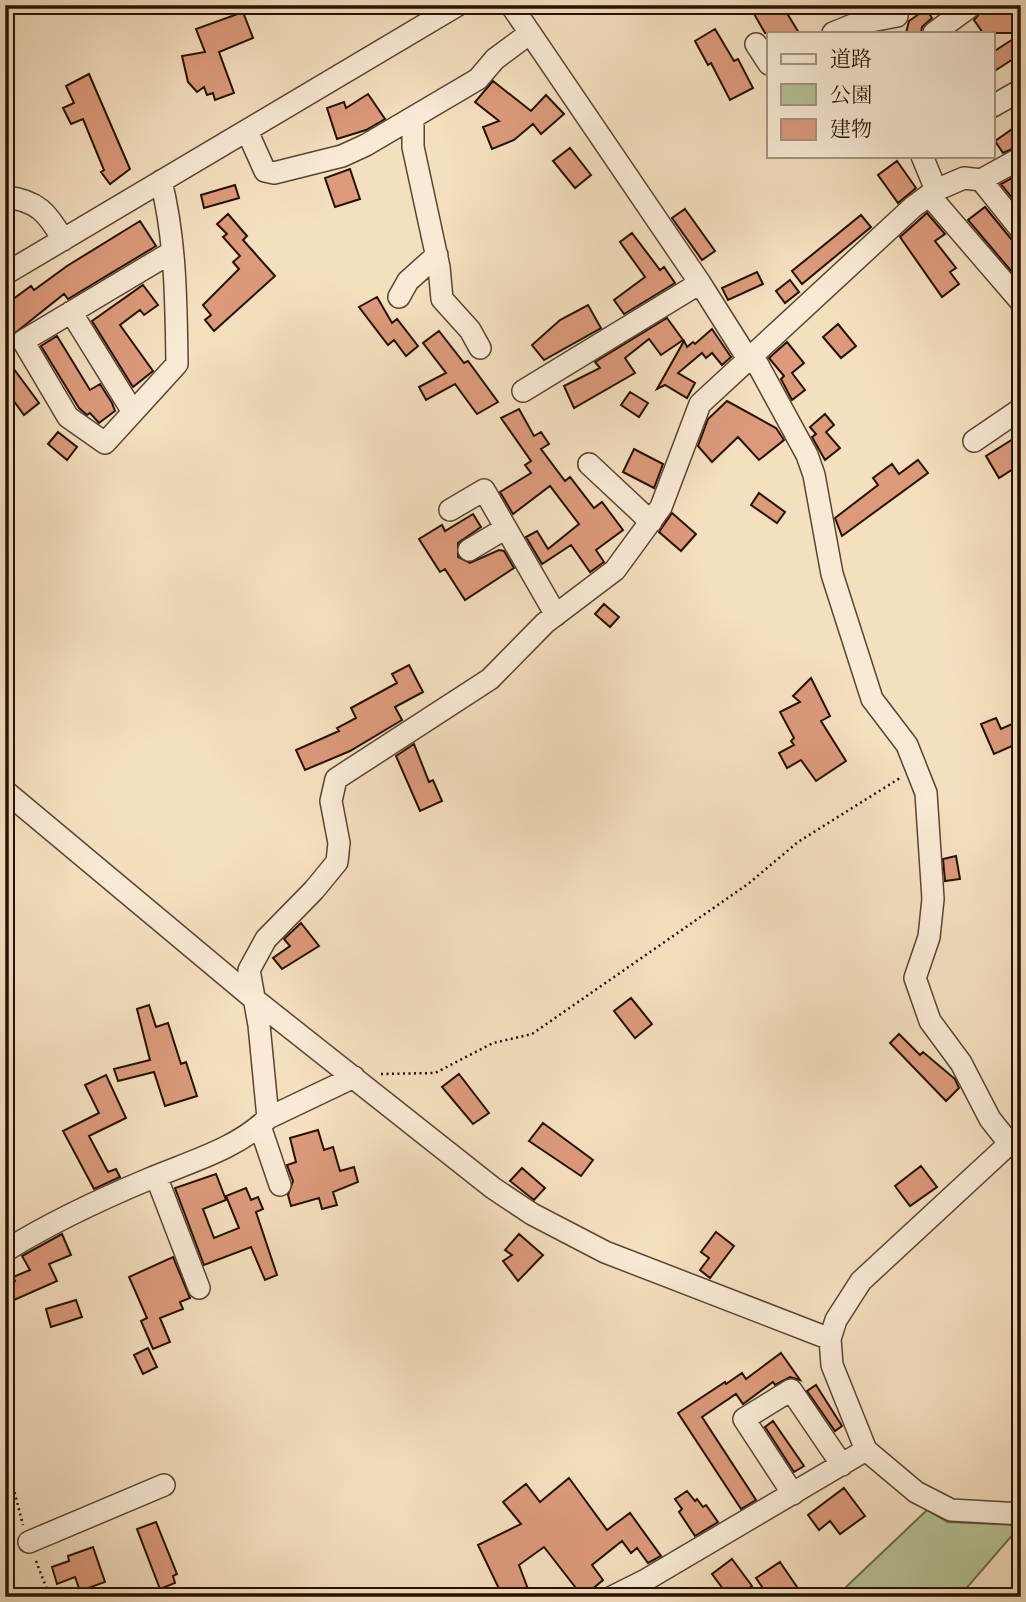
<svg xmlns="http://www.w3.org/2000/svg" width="1026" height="1602" viewBox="0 0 1026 1602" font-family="Vollkorn,'Noto Serif JP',serif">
  <rect width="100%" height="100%" fill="#f4dfbf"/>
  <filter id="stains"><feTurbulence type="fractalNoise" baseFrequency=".00286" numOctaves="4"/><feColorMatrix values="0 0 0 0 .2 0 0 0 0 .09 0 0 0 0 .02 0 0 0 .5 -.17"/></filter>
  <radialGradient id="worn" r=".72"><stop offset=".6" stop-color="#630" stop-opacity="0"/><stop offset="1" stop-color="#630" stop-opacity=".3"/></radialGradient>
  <!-- green -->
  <path fill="#b6c396" stroke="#6e6a4b" stroke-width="2" d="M927,1510L948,1522L1021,1525L964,1591L953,1597H856L846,1587Z"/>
  <!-- building -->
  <path fill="#dc9a7b" stroke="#261200" stroke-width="2" d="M749,5H782L799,33H765Z
    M987,5H1012L1021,19V33H983L974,20Z
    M926,9L932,18L922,27L921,33H906L909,21Z
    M243,12L253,38L219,52L234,93L215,100L213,93L207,95L204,87L197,92L188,82L182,56L205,52L196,29Z
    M715,29L734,61L738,59L753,88L730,100L711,63L708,65L695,41Z
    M1021,34V54L993,72V52Z
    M89,74L130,169L110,184L101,172L104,170L83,119L71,124L63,108L74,103L66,86Z
    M493,81L531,111L546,95L564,114L541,134L533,124L514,140L492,149L483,127L499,121L475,102Z
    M368,94L385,119L366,130L337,139L327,108L344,102L346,108Z
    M1021,123V145L1003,153L995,141Z
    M570,148L591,175L575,188L553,161Z
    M897,161L916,188L898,203L878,175Z
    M350,169L360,199L335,207L325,178Z
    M1021,173V209L1001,184Z
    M235,185L239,198L204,208L201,195Z
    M985,207L1011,239L1021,243L1018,279L968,220Z
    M685,209L715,251L702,260L672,218Z
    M927,213L945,234L935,241L956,268L950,272L959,284L942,297L900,237Z
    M228,214L247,236L243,240L275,276L214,331L205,320L211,315L203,305L239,269L233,262L240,256L223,237L227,234L217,224Z
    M861,215L871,227L802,284L792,271Z
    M140,221L156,246L68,299L64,294L5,341V305L31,286L34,290L67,266Z
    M632,233L660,270L664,267L675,283L624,314L614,300L645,277L620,242Z
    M757,272L763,284L728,300L722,288Z
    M790,280L799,292L785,303L776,291Z
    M143,285L158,305L144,315L140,310L120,325L153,371L133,387L92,321Z
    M377,297L392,323L397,319L418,346L406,356L394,340L388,345L359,307Z
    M588,305L601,328L544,360L532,345L560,320Z
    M667,318L683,340L661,355L649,339L625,358L635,373L574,408L564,386L600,368L595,362Z
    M838,324L856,346L841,358L823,337Z
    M712,329L731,357L722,365L712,353L706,358L702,353L678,373L695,383L687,398L665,385L657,389L684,341L687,347L693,342L695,344Z
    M439,331L464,363L468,361L498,402L477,414L455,384L426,400L419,387L446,373L423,343Z
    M57,336L90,390L100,384L112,403L115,411L99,423L90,413L87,415L79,408L41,346Z
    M787,342L804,363L792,373L805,390L792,400L781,379L784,376L769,358Z
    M5,357L39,403L24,415L5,389Z
    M630,392L648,403L639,417L621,405Z
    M727,401L776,428L784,440L759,460L738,437L712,462L698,446L708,419Z
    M519,409L534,436L541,432L549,444L541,449L565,481L570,477L594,508L602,502L623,530L596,550L604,562L590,572L571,545L542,564L526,537L537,531L548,549L579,524L550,486L513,514L500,492L531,473L525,465L531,461L501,418Z
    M825,414L834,425L826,432L840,448L825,460L812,437L816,434L810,427Z
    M58,432L77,447L67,460L48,444Z
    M1021,434V464L999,478L986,456Z
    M634,449L663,464L654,488L623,472Z
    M918,460L928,473L842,536L835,518L878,485L873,478L892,464L899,474Z
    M759,493L785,512L777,523L751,505Z
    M672,513L696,534L681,551L659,532Z
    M473,514L481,527L458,543V557L470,563L499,550L504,551L514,568L465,600L445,569L440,572L419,539L442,525L445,531Z
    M604,604L619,617L610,627L595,614Z
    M409,665L423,692L395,707L402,720L350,751L305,770L296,750L339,731L337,728L356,718L351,708L397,683L392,674Z
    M811,678L830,716L821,721L846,761L816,781L801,760L787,768L779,753L794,745L791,741L794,738L780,712L800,702L793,696Z
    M996,718L1001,729L1021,720V742L994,754L981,724Z
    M414,744L429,782L433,780L442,801L420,811L396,756Z
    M956,856L960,879L945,881L943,859Z
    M301,923L319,946L282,969L273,958L290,946L284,939Z
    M631,998L652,1024L635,1038L614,1011Z
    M149,1005L156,1027L168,1023L181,1064L186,1062L197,1096L165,1106L154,1072L118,1081L114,1069L150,1060L137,1009Z
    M899,1034L920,1055L923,1052L955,1079L959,1088L946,1101L890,1043Z
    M459,1074L489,1113L473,1124L442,1087Z
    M106,1075L126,1118L89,1136L108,1172L116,1169L120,1177L94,1189L63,1131L99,1113L85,1085Z
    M543,1123L593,1160L581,1176L529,1141Z
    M318,1130L324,1150L333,1147L340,1171L354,1167L358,1182L333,1192L337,1205L322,1209L319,1198L291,1206L288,1195L293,1181L287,1165L296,1162L290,1138Z
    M921,1166L937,1187L910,1206L895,1186Z
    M522,1168L545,1188L534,1200L510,1181Z
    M216,1174L226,1200L203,1209L214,1238L239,1228L226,1196L246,1188L251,1200L258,1197L263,1209L256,1212L277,1275L265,1280L251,1247L204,1265L175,1188Z
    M716,1232L734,1246L710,1278L700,1270L709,1258L701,1252Z
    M62,1234L71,1255L49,1264L57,1281L5,1304V1286L15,1281L13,1277L30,1270L22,1256Z
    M519,1234L543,1255L518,1281L503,1261L512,1255L505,1250Z
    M173,1257L190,1298L180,1302L183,1309L160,1318L170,1342L153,1349L141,1321L147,1318L129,1277Z
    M76,1300L82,1317L51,1327L46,1309Z
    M148,1348L157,1367L143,1374L134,1355Z
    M781,1353L800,1380L790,1377L775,1385L773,1382L743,1404L736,1394L702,1417L756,1500L741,1509L678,1413L725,1382L726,1384L742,1373L746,1379Z
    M816,1385L842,1426L835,1431L807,1391Z
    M773,1421L804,1466L794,1472L765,1427Z
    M569,1478L607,1530L630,1513L661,1556L648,1563L637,1548L631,1553L622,1541L592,1565L603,1580L583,1597L544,1547L519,1565L531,1597H503L478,1545L521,1524L503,1502L526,1484L540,1502Z
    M844,1488L865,1516L840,1534L830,1521L819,1530L808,1515Z
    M687,1491L695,1501L697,1499L703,1507L706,1505L718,1522L695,1536L679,1512L682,1509L675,1499Z
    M156,1522L177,1574L173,1576L175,1583L160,1589L137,1529Z
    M93,1547L105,1582L80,1591L75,1577L57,1584L52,1567L69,1561L68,1556Z
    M732,1559L752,1586L738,1597H729L712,1574Z
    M780,1562L797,1587L783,1597H769L756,1578Z"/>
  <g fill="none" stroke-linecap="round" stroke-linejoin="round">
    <!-- minor casing -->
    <g stroke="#5a4530" stroke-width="24">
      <path id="minor" d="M511,5L700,283L748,359
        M833,33L855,24L897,16
        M934,33L972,5
        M756,44L769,64
        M993,106L1021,90
        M413,118V147L439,267L442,299L470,330L480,348
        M247,131L265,171L274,173L342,156L366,145L478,79L495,59L530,33
        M922,156L936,190
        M981,180L1021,230
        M161,181C176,241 176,303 177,364L105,443L68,417L23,341L172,252
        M929,195L1021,302
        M5,197C37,200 48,213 63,240
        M5,274L458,5
        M399,297L408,281L437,255
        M71,312L133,412
        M752,354L807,455L814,475L832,574L872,699L907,745L926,793L933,899L929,937L915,978L930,1021L961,1063L990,1119L1009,1143
        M523,391L700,283
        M974,441L1021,409
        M589,464L651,522
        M450,510L484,490L556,615
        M469,550L506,528
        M5,791L254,999L493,1188L532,1214L605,1252L830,1339
        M268,1118L354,1077
        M260,1126L280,1185
        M1021,1133L861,1281L836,1320L830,1339L832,1365L866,1450L916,1492L951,1510L1021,1514
        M156,1176L199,1288
        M5,1251C50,1223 101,1199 149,1179C189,1162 237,1149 268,1118L259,1025L249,970L266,939L314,890L337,862L339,843L331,801L336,779L490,679L545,623L615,570L661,507L700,404L913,207L936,190L964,178L981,180L1021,158
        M793,1494L744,1419L791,1390L842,1465
        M29,1542L164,1485
        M612,1597L644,1581L866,1450"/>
    </g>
    <!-- path -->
    <path stroke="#261200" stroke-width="2.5" stroke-dasharray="2 3.5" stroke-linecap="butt" d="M381,1074L435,1073L493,1043L532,1034L748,884L798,842L900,778
      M5,1455L23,1525
      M36,1561L50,1597"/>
    <!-- minor -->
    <use href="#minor" stroke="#f8ead5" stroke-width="21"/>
  </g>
  <!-- margin -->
  <rect width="1026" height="1602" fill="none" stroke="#f4dfbf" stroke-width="28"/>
  <rect x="7" y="7" width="1012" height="1588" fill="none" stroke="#261200" stroke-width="3.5"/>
  <rect x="14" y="14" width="998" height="1574" fill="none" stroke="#261200" stroke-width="2"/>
  <!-- legend -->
  <rect x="767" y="32" width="228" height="126" fill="#f8ead5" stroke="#a49480" stroke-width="2"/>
  <rect x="781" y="54" width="35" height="10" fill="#f8ead5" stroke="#a49480" stroke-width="2"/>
  <text x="830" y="66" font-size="21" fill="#261200">道路</text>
  <rect x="781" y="84" width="35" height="21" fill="#b6c396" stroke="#a49480" stroke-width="2"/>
  <text x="830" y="102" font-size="21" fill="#261200">公園</text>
  <rect x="781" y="119" width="35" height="21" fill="#dc9a7b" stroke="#a49480" stroke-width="2"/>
  <text x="830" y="136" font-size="21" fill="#261200">建物</text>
  <rect width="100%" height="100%" filter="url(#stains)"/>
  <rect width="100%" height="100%" fill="url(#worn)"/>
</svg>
